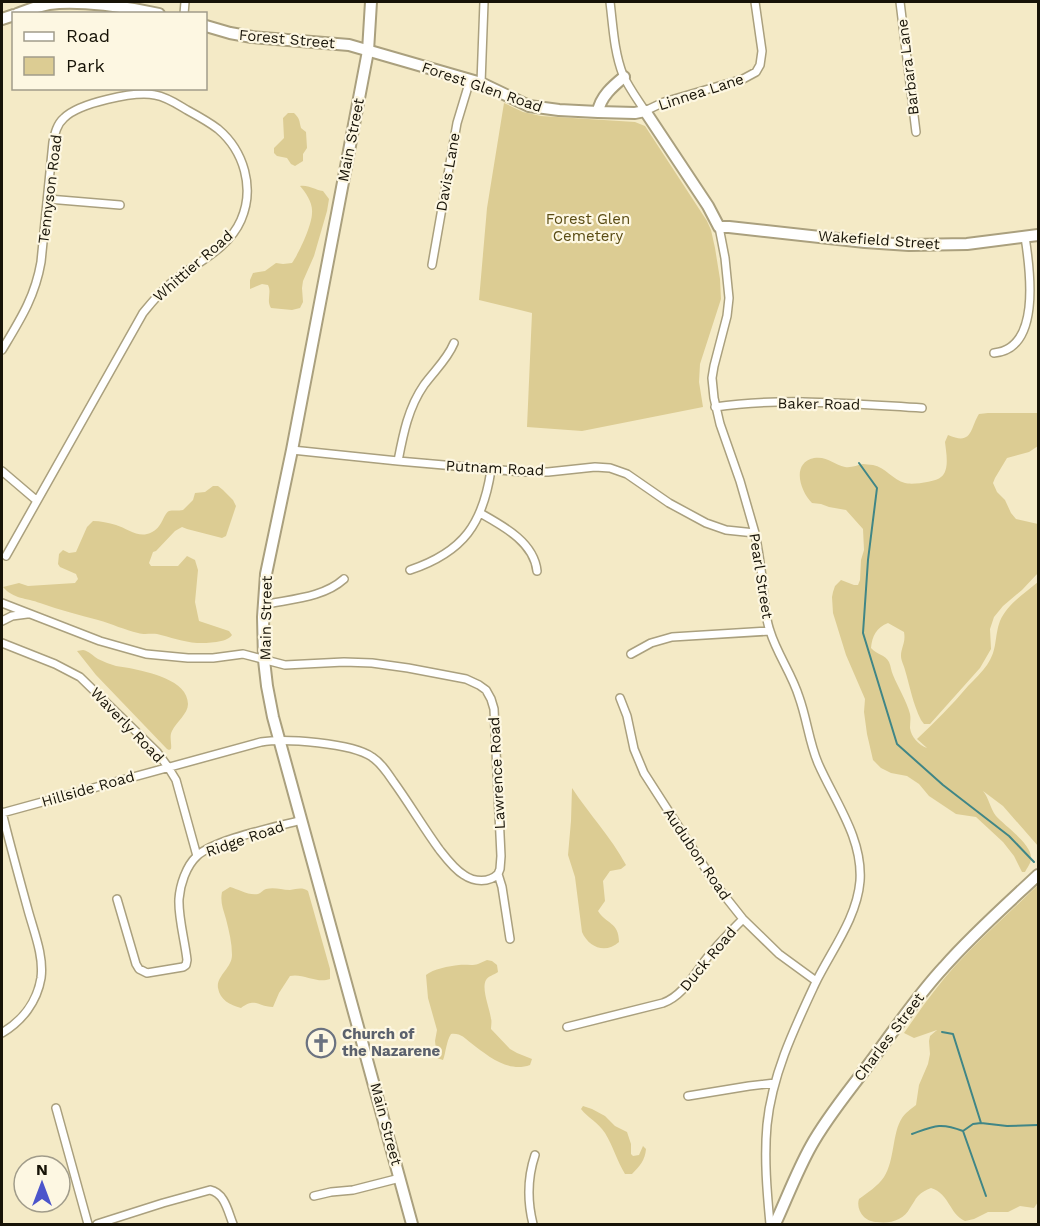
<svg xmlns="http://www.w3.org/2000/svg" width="1040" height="1226" viewBox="0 0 1040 1226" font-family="'Work Sans',sans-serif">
  <rect width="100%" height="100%" fill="#f4eac6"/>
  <!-- green -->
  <path fill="#dccc93" d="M504,103L523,112L541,116L635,122L645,126L707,221L711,230L715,248L720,279L721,299L700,364L699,382L703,407L582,431L527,427L532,313L479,300L487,208Z
    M288,113H294C300,119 299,120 301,128L306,132L307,148L303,154V161L295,166L291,164L287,158L277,156L274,153V148L284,138L283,118Z
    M300,186C310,185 314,190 323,191L329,199L327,211L314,256L303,281L302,288L303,302L300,308L292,310L271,308C266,300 272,293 268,285L262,284L250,289V280L253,273L265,271L276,263L283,264L292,263C299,253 312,225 312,213C313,203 306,193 300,186Z
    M988,413H1038V446L1029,452L1007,458L995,478L993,483L997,492L1005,500L1011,513L1016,519L1038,524V573L1022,590L1003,606L994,617L990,629L991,649L980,668L930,724H924L921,720C913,704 910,687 905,670C904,665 901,661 901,656C901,647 906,643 904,632L888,623C877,627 872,636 871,648C877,655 885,654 889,662C891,666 891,671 893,675C898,687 907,702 910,714C911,719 910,723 910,728C911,737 919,745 927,748L917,739C935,722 952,705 968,686C975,679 982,672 987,665C998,649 994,637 1000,621C1007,604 1025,593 1038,582V846L1003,806L983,791C989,798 990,808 996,816C1005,826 1033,845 1031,859C1031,863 1027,868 1025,872H1022L1014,856L1003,842L976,817L956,814L929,796L919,784L907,776L891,773L881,768L873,760L867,734L864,712L865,699L846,655L833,613L832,597L833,592L835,586L841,580L854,585H858L860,580L861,560L864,550L863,529L846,510L829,507L821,504L812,503C800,491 791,463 814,458C828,456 834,465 845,467C852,468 857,465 863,464C866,464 869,465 873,465C885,467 893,480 905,483C912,485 936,482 941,477C950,470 946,452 945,442L948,435C973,446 970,428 979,414Z
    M213,486H218L223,490L233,500L236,506L226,536L222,538L187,529L182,527L175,531L156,551L153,552L149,563L151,566H178L187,556L195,560L198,570L195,602L199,621L229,631L232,635C226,643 208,643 197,643C183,642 170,637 157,634C150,633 145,635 138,633C125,630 112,624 98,620C79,615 60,610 40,603C27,598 13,599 3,587L19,583L28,586L75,583L78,579L76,574L60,567L58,564L59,554L63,550L69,553L76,552L87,527L93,521C100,521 109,523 116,525C126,528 137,537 147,534C163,530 162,515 169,511C172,510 179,511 183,510L193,500L195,493L205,492Z
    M83,650C89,651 93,656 98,659C104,662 110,664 116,666C120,667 125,667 129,668C148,672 188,680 188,704C188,714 176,722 172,731C169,736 172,744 171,749L169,750L167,749L96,675L77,651Z
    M572,788C589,814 611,837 626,865L621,869L610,871L603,881L605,901L598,911C606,924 619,922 619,942C606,954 589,948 582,932L575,877L568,855L571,821Z
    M1038,885V1202L1034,1208L1020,1206L1008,1212H988L974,1219L965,1221C949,1214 950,1194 931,1188C926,1190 922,1192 918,1196C915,1199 913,1204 910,1208C904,1220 890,1224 877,1222C873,1222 867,1220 864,1217C859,1212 857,1205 859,1199C867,1193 878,1186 884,1177C895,1160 892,1133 902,1118C905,1113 911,1109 916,1105L919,1085L928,1064L930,1054L929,1041L930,1036L937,1030L914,1038L904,1033C920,1010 936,987 955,966C981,938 1010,912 1038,885Z
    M230,887C238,889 249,896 258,894C261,893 263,890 266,889C275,887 281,890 290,890C297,889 302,887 308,891L330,969V979C317,984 303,973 290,976L279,993L273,1007C258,1007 256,997 241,1008C230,1005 220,1000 218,988C216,976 232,968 232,955C232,943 229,931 226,919C223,909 220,902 222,892Z
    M487,960L492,961L497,965L498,972C494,975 488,976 486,980C481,989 490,1009 491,1019C492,1020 491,1027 491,1029L510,1049L517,1053L532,1059L530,1065C508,1073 488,1056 471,1043C464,1038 461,1033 451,1034C446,1042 446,1052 443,1060L437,1058L435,1041L437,1030L428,998L426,975C433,969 449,966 459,965C465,964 472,966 478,964C481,963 484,961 487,960Z
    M583,1106L592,1109L605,1116L615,1126L627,1132L631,1144V1154L633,1156L639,1155L643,1146L646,1149C645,1160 640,1166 632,1174H625C617,1161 613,1146 605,1133C598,1122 588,1118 581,1109Z"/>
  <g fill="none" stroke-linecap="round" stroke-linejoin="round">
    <!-- stream -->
    <path stroke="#408686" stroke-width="2" d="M859,463L877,488L868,560L863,633L897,744L943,785L1009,836L1034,862
      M942,1032L953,1034L981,1123L1007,1126L1038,1125
      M981,1123L973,1124L963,1131L986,1196
      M912,1134C934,1126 940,1122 963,1131"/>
    <!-- street casing -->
    <g stroke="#aaa07e" stroke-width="10">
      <path id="street" d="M610,2C613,26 614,52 623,75C629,88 638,100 645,111L664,102L743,79L756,72L760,65L762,51L755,2
        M900,2L916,132
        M184,14L185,2
        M481,83L484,2
        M48,199L120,205
        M719,227L725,258L729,298L727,316L714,366L712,378L714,398L720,424L740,481L755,533C758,548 760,562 762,577C764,595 764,614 770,631C777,654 792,674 799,697C807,719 809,742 818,763C834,800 863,838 860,881C857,918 831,951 815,984C794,1029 772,1075 767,1125C764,1158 767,1192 770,1224
        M432,265L457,123L470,80
        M2,350C20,320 35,297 41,262L53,142C55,133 57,124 64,118C79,103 134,91 155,95C167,97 177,104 187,110C198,116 209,122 218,129C244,151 255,188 241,220C228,250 195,263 171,283C160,292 152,302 143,313L6,556
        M994,353C1040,349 1031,275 1025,237
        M715,407C784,397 853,404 922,408
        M292,450L398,461L523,472H548L595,467L610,468L627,474L669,503L706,523L726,530L755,533
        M398,461C403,435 408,408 424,385C434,371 447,360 454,343
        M2,471L36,500
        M480,513C503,526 534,542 537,571
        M410,570C464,552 483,523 491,470
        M2,603L100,641L146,654L188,658H213L243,654L285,665L344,662L372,663L408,668L466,679L479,685L486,690L491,699L494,709L501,856L500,869L498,874L502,887L510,939
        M263,605C290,599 323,598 344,579
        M2,621L12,616L27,614
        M2,643L55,664L80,677L157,752L168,767L176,780L197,856
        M631,654L651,643L672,637L770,631
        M620,698L627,716L634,749L644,773L716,885L743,919L779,954L816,981
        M2,812C10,845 19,877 28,910C34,932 44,956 41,978C37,1002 22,1021 2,1033
        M2,813L261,742C285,738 352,743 372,757C381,763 387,772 393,781C409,803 423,827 439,849C446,858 454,869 464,875C474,882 489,883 498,874
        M117,899L136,964L139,969L147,973L183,967L186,965L187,960C185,941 178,917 179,899C180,885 186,866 197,856C215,839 277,827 302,820
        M567,1027L663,1003C685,995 696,970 711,953C721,941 732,930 743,919
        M688,1096L749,1086L775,1083
        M56,1108L88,1224
        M314,1196L331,1192L353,1190L400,1178
        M97,1224L163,1203L210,1190C225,1193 228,1212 233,1224
        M533,1224C527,1200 527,1179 535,1155"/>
    </g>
    <!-- secondary casing -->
    <g stroke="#aaa07e" stroke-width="14">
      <path id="secondary" d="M17,14C28,10 38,6 49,4C80,0 128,7 159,14
        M2,19L14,15
        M206,26L230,33L252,37L349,45L481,83L529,106L559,110L598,112C600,97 613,86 624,77
        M598,112L635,113L645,111L708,206L719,227H729L865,242L909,245L967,244L1038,235
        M775,1224C787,1198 797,1171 811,1146C827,1117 849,1091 869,1064C893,1032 916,997 944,967C973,934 1006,905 1038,875"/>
    </g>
    <!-- primary casing -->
    <g stroke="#aaa07e" stroke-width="14">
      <path id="primary" d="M371,2L368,51L292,450L266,574L263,617L264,660L267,686L273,717L412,1224"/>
    </g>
    <!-- street -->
    <use href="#street" stroke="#fff" stroke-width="7"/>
    <!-- secondary -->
    <use href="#secondary" stroke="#fff" stroke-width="10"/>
    <!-- primary -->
    <use href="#primary" stroke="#fff" stroke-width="10"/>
  </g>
  <!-- icons -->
  <defs>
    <g id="church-ring" transform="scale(1.5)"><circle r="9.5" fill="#fdf7e2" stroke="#6b7280" stroke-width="1.5"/><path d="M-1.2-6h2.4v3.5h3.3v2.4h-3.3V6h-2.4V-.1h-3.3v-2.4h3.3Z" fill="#6b7280"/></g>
  </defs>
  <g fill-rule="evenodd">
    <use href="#church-ring" x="321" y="1043"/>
  </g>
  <g text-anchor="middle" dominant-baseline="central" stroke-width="4.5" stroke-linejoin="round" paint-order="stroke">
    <!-- street labels -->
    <g font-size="15" fill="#171307" stroke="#fdf7e2">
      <text transform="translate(287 39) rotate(5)">Forest Street</text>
      <text transform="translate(908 67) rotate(-97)">Barbara Lane</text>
      <text transform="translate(482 87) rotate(19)">Forest Glen Road</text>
      <text transform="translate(701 92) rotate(-18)">Linnea Lane</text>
      <text transform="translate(351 140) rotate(-79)">Main Street</text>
      <text transform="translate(448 172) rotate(-80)">Davis Lane</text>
      <text transform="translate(50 189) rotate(-83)">Tennyson Road</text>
      <text transform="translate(879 240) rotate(4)">Wakefield Street</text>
      <text transform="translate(193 266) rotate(-41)">Whittier Road</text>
      <text transform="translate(819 404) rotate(1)">Baker Road</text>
      <text transform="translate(495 468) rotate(3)">Putnam Road</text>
      <text transform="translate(761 576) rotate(81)">Pearl Street</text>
      <text transform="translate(266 618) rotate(-89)">Main Street</text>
      <text transform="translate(127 725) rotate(46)">Waverly Road</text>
      <text transform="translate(497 773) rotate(-93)">Lawrence Road</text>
      <text transform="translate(88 789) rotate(-16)">Hillside Road</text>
      <text transform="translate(245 839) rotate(-19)">Ridge Road</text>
      <text transform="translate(697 854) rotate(56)">Audubon Road</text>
      <text transform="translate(708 959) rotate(-50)">Duck Road</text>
      <text transform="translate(889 1037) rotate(-53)">Charles Street</text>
      <text transform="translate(386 1124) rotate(75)">Main Street</text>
    </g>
    <!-- park labels -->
    <g font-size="15" fill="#5a4c14" stroke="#fdf7e2">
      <text x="588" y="219">Forest Glen<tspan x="588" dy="17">Cemetery</tspan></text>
    </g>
    <!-- worship labels -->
    <g font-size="15" font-weight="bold" fill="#5b616d" stroke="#fdf7e2" text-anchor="start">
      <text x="342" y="1034">Church of<tspan x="342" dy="17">the Nazarene</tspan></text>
    </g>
  </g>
  <!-- border -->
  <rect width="1040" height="1226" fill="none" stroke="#171307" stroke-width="6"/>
  <!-- legend -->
  <rect x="12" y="12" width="195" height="78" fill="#fdf7e2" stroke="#a19c8a" stroke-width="1.5"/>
  <rect x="24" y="32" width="30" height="9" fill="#ffffff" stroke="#a19c8a" stroke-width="1.5"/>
  <text x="66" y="42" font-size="18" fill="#171307">Road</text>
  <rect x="24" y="57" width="30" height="18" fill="#dccc93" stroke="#a19c8a" stroke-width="1.5"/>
  <text x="66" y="72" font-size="18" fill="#171307">Park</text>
  <!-- north arrow -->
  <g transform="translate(42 1184)"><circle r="28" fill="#fdf7e2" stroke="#a19c8a" stroke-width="1.5"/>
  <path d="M0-4.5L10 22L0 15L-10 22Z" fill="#4c55cb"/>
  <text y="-9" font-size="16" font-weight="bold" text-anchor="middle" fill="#171307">N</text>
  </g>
</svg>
